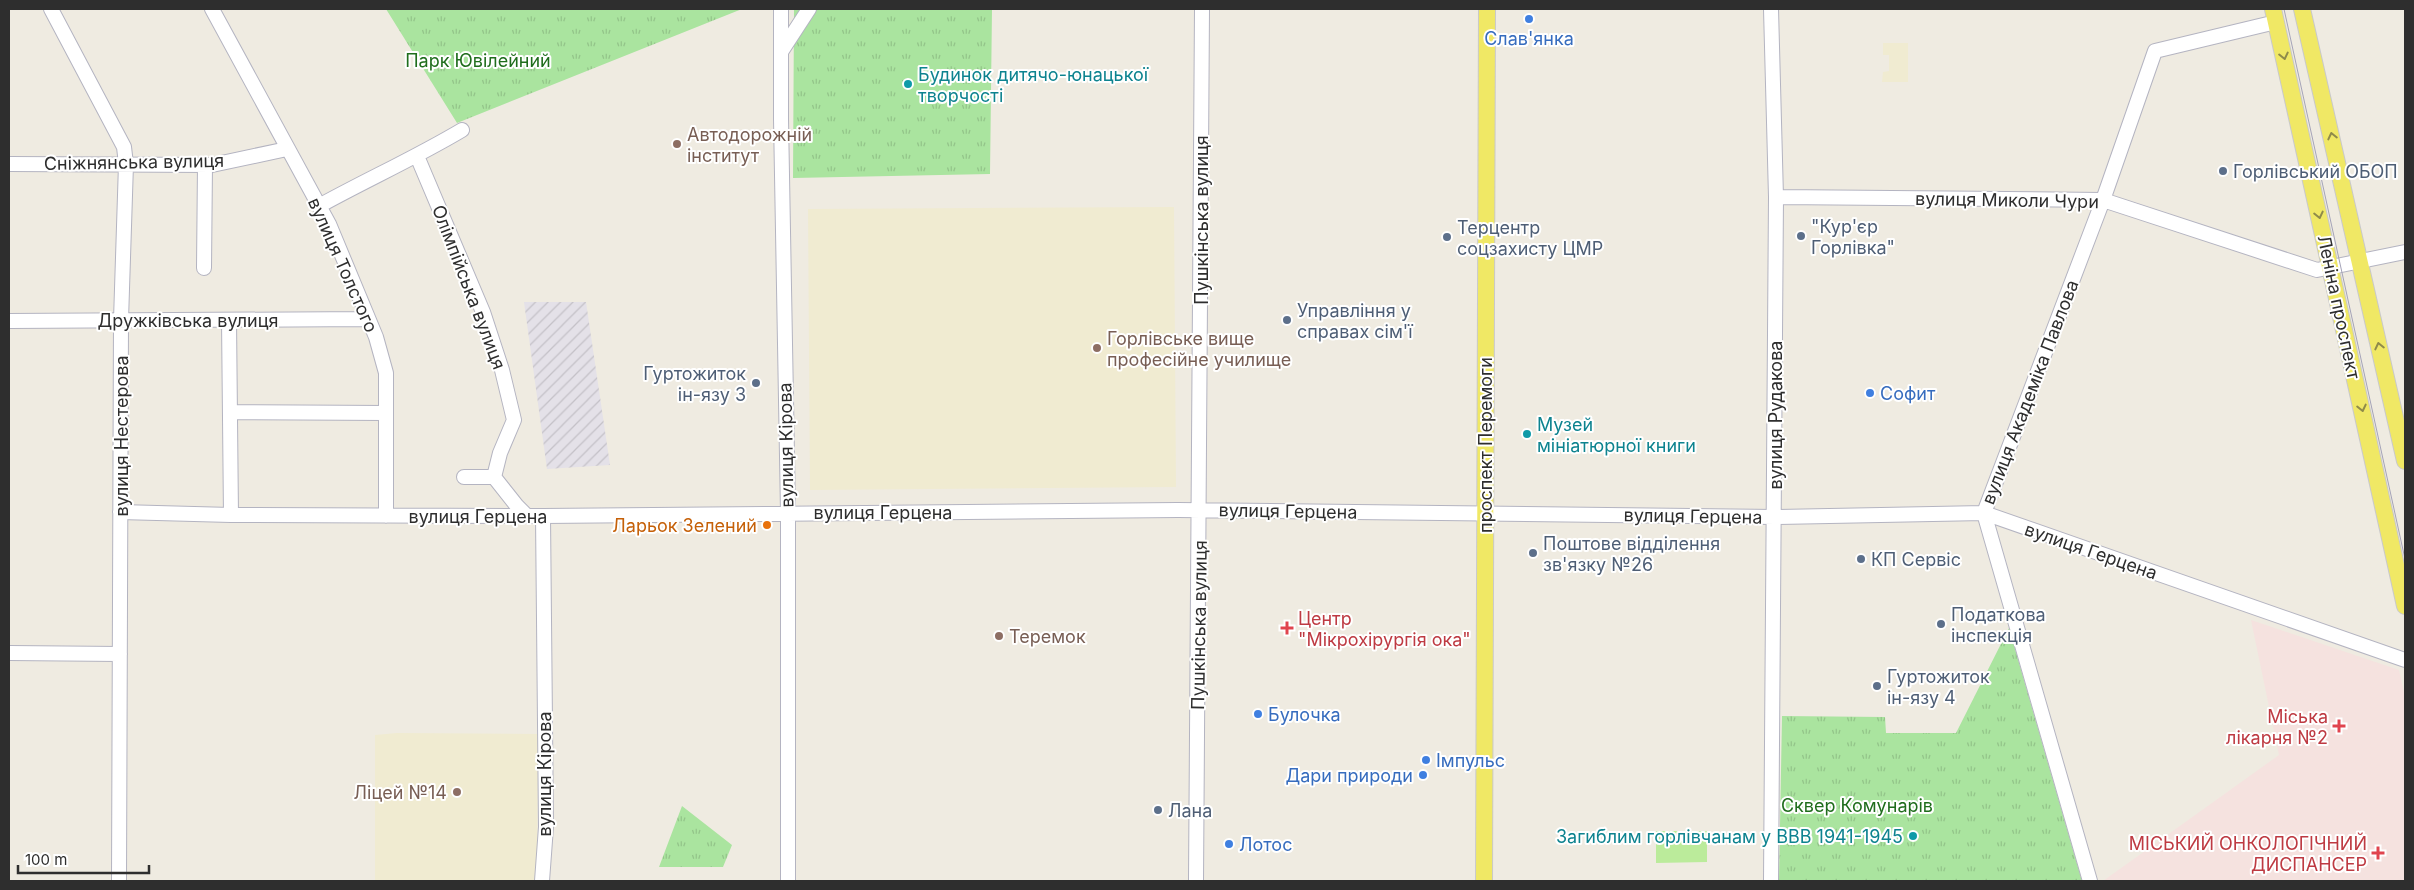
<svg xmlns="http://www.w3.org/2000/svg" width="2414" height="890" viewBox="0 0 2414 890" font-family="Inter,sans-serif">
  <defs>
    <pattern id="industrial-furrows" width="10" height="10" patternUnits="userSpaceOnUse" patternTransform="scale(1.25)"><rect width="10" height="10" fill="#e4e1e8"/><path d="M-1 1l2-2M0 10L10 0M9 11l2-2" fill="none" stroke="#c4c1c7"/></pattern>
    <pattern id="park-tufts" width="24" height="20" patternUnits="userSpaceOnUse" patternTransform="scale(1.25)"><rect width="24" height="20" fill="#aae49f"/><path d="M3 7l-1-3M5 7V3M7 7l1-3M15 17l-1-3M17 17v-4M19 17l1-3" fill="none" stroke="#93c489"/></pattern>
  </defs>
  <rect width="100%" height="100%" fill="#efebe1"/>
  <!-- industrial -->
  <path fill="url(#industrial-furrows)" d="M524,302H586L610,465L547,469Z"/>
  <!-- education -->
  <path fill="#f0ebd1" d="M1883,43H1908V82H1882L1883,72L1889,71V55H1883Z
    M1174,207L1176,487L810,490L808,209Z
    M397,733L538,734L537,881H375V735Z"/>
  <!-- medical -->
  <path fill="#f5e2df" d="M2251,620L2399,670L2405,697V881H2103L2279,755Z"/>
  <!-- park -->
  <path fill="url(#park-tufts)" d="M386,9H742L457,123Z
    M794,9H992L990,174L793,178Z
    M2009,628L2082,881H1779L1782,716L1885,717L1886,733H1956Z
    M682,806L732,845L723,867H659Z"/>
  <!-- pitch -->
  <path fill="#bbeb9b" d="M1656,831H1707V862L1656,863Z"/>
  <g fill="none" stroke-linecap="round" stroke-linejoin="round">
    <!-- minor casing -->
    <g stroke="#b4b4c1" stroke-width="16">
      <path id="minor" d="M51,9L124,147L126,164L121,320L119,881
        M212,9L329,224L376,337L386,373V516
        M781,9V119L788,512V881
        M781,52L809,9
        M417,156L483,312L502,370L514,420L500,453L494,477
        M9,164L212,165L287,149
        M1776,197L2103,200L2317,270L2405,252
        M319,206C366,180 415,158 462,130
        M204,268L205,165
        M229,320L231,515
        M9,321L368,319
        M231,412L386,413
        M464,477H494L517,506L527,516
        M120,512L231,515L543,516L1178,510L1775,517L1984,513L2405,660
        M9,653L120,654
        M542,881L546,827L543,516
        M1196,881L1202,9
        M1771,881L1776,197L1771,9
        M2090,881L1984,513L2103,200L2155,51L2276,22"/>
    </g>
    <!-- major casing -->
    <g stroke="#c9c9c9" stroke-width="18">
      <path id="major" d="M2273,9L2405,606
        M2302,9L2405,461
        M1484,881L1487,9"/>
    </g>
    <!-- minor -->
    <use href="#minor" stroke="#fff" stroke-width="14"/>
    <!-- major -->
    <use href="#major" stroke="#f0e865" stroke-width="16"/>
    <!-- tram -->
    <path stroke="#a4a3b8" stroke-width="1" d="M2284,9L2405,559"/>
  </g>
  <!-- one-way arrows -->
  <defs><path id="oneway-chevron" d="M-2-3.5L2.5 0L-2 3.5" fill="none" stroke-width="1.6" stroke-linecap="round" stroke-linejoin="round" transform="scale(1.25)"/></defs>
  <g stroke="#8f8b4a">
    <use href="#oneway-chevron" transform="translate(2284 56) rotate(77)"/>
    <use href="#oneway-chevron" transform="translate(2332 136) rotate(-103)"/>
    <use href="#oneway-chevron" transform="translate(2319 215) rotate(77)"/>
    <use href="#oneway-chevron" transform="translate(2379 346) rotate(-103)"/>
    <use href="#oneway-chevron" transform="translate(2362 408) rotate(77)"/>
  </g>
  <!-- markers -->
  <g fill="#3f7fe0" stroke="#fff" stroke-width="2">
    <circle cx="1529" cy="19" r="5"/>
    <circle cx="1870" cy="393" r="5"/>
    <circle cx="1258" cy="714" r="5"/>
    <circle cx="1426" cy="760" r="5"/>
    <circle cx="1423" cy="775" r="5"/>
    <circle cx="1229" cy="844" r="5"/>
  </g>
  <g fill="#0f9aa8" stroke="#fff" stroke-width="2">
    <circle cx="908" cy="84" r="5"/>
    <circle cx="1527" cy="434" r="5"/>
    <circle cx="1913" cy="836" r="5"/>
  </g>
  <g fill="#8d6e63" stroke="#fff" stroke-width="2">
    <circle cx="677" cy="144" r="5"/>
    <circle cx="1097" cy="348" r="5"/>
    <circle cx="999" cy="636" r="5"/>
    <circle cx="457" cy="792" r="5"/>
  </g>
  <g fill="#5c6f8a" stroke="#fff" stroke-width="2">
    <circle cx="2223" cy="171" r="5"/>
    <circle cx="1801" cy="236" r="5"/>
    <circle cx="1447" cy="237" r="5"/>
    <circle cx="1287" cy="320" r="5"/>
    <circle cx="756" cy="383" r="5"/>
    <circle cx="1533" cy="553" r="5"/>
    <circle cx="1861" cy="559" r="5"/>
    <circle cx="1941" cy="624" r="5"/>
    <circle cx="1877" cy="686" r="5"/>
    <circle cx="1158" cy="810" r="5"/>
  </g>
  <circle fill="#e8710a" stroke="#fff" stroke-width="2" cx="767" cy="525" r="5"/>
  <g fill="#e0444e" stroke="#fff" stroke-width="2">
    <path d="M1284.5 620.5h5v5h5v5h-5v5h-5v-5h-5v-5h5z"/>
    <path d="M2336.5 718.5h5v5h5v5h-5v5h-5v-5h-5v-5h5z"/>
    <path d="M2375.5 845.5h5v5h5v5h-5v5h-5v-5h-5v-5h5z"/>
  </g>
  <g text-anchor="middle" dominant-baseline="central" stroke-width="4" stroke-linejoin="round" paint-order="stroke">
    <!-- shop labels -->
    <g font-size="18" fill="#366cbe" stroke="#fff" text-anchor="start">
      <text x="1529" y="38" text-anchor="middle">Слав'янка</text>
      <text x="1880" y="393">Софит</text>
      <text x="1268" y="714">Булочка</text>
      <text x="1436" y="760">Імпульс</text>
      <text x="1413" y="775" text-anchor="end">Дари природи</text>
      <text x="1239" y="844">Лотос</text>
    </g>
    <!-- park labels -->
    <g font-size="18" fill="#1f6d1c" stroke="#fff">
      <text x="478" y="60">Парк Ювілейний</text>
      <text x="1857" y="805">Сквер Комунарів</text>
    </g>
    <!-- culture labels -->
    <g font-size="18" fill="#0d838f" stroke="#fff" text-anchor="start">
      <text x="918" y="74">Будинок дитячо-юнацької<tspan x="918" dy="21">творчості</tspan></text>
      <text x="1537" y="424">Музей<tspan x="1537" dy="21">мініатюрної книги</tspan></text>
      <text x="1903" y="836" text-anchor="end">Загиблим горлівчанам у ВВВ 1941-1945</text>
    </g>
    <!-- education labels -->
    <g font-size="18" fill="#785e54" stroke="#fff" text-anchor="start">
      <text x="687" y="134">Автодорожній<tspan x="687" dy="21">інститут</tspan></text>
      <text x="1107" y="338">Горлівське вище<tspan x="1107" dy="21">професійне училище</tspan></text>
      <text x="1009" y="636">Теремок</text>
      <text x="447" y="792" text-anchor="end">Ліцей №14</text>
    </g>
    <!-- street labels -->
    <g font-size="18" fill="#2e2e2e" stroke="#fff">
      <text transform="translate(134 162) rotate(-1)">Сніжнянська вулиця</text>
      <text transform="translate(2007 200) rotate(1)">вулиця Миколи Чури</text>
      <text transform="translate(1201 220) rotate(-90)">Пушкінська вулиця</text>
      <text transform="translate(343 265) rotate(66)">вулиця Толстого</text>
      <text transform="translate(469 287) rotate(69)">Олімпійська вулиця</text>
      <text transform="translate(2339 307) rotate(78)">Леніна проспект</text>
      <text x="188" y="320">Дружківська вулиця</text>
      <text transform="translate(2030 392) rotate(-69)">вулиця Академіка Павлова</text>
      <text transform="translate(1775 415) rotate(-90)">вулиця Рудакова</text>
      <text transform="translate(121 436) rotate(-90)">вулиця Нестерова</text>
      <text transform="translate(786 445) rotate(-91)">вулиця Кірова</text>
      <text transform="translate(1485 445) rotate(-90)">проспект Перемоги</text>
      <text transform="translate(1288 511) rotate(1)">вулиця Герцена</text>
      <text x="883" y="512">вулиця Герцена</text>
      <text x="478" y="516">вулиця Герцена</text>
      <text transform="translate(1693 516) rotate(1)">вулиця Герцена</text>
      <text transform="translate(2091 551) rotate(19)">вулиця Герцена</text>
      <text transform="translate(1199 625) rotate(-89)">Пушкінська вулиця</text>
      <text transform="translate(544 774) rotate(-90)">вулиця Кірова</text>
    </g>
    <!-- service labels -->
    <g font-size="18" fill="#4e5e75" stroke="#fff" text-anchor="start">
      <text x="2233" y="171">Горлівський ОБОП</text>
      <text x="1811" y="226">"Кур'єр<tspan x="1811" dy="21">Горлівка"</tspan></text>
      <text x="1457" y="227">Терцентр<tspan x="1457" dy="21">соцзахисту ЦМР</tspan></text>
      <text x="1297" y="310">Управління у<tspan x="1297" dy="21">справах сім'ї</tspan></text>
      <text x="746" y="373" text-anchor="end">Гуртожиток<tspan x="746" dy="21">ін-язу 3</tspan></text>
      <text x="1543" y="543">Поштове відділення<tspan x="1543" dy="21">зв'язку №26</tspan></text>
      <text x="1871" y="559">КП Сервіс</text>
      <text x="1951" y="614">Податкова<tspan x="1951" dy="21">інспекція</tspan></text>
      <text x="1887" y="676">Гуртожиток<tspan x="1887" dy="21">ін-язу 4</tspan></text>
      <text x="1168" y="810">Лана</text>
    </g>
    <!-- food labels -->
    <g font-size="18" fill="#c56008" stroke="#fff" text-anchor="end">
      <text x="757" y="525">Ларьок Зелений</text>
    </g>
    <!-- health labels -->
    <g font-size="18" fill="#be3a42" stroke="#fff" text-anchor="end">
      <text x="1298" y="618" text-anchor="start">Центр<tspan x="1298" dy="21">"Мікрохірургія ока"</tspan></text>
      <text x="2328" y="716">Міська<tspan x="2328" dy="21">лікарня №2</tspan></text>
      <text x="2367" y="843">МІСЬКИЙ ОНКОЛОГІЧНИЙ<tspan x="2367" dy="21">ДИСПАНСЕР</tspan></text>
    </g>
  </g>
  <!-- border -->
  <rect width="2414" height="890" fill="none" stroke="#2e2e2e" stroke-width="20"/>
  <!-- scale -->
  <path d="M18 865v8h131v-8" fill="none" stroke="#2e2e2e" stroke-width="2.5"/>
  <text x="25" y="865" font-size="15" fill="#2e2e2e" stroke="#ffffff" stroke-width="4" paint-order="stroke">100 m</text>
</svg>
